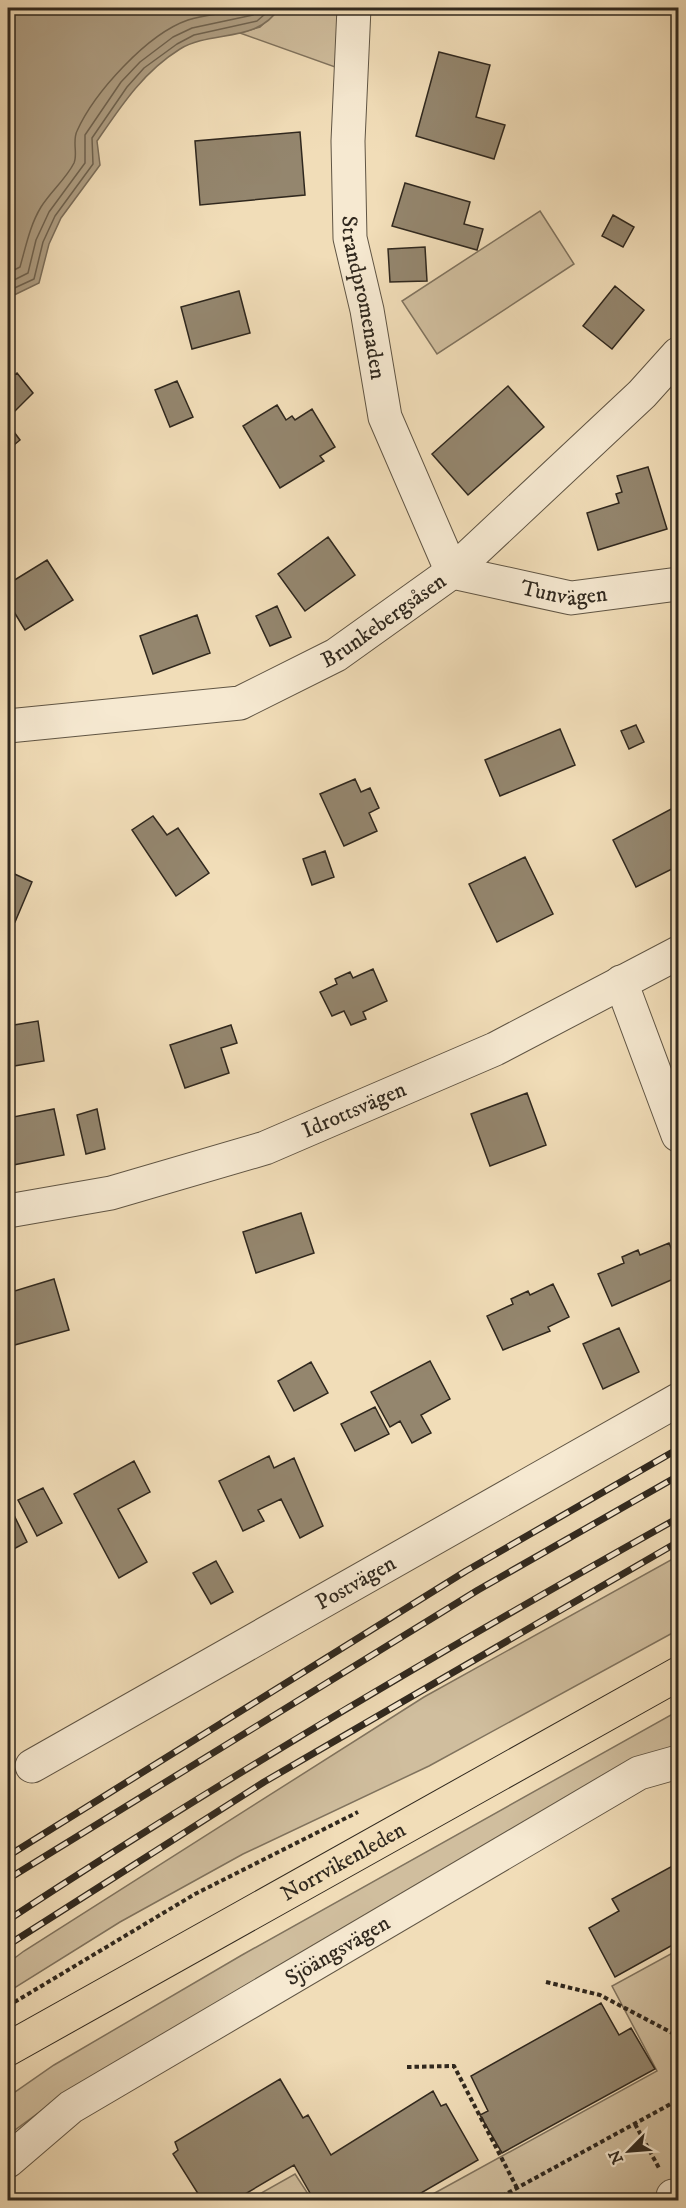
<svg xmlns="http://www.w3.org/2000/svg" width="686" height="2208" viewBox="0 0 686 2208" font-family="'IM FELL DW Pica',serif">
  <rect width="100%" height="100%" fill="#f1ddb8"/>
  <filter id="stains"><feTurbulence type="fractalNoise" baseFrequency=".00333" numOctaves="4"/><feColorMatrix values="0 0 0 0 .2 0 0 0 0 .09 0 0 0 0 .02 0 0 0 .5 -.17"/></filter>
  <radialGradient id="worn" r=".72"><stop offset=".6" stop-color="#630" stop-opacity="0"/><stop offset="1" stop-color="#630" stop-opacity=".3"/></radialGradient>
  <!-- green -->
  <path fill="#d0be9e" stroke="#80735e" stroke-width="1.5" d="M279,8H364L363,77L240,33L260,27Z
    M540,211L574,264L437,354L402,301Z
    M678,1556V1630L429,1766L243,1854L120,1922L8,1992V1963L24,1951L424,1697Z
    M678,1711V1753L44,2109L8,2135V2097L54,2065L242,1955Z
    M678,1950V2192L665,2200H422L657,2071L612,1986Z
    M295,2174L312,2200H249Z"/>
  <!-- water -->
  <path fill="#af9f84" stroke="#7c6f5b" stroke-width="1.5" d="M8,8H279C258,43 211,30 180,49C143,72 121,106 97,141L100,165L61,218L49,244L39,283L8,298Z"/>
  <g fill="none" stroke-linecap="round" stroke-linejoin="round">
    <!-- shore -->
    <path stroke="#706451" stroke-width="1.5" d="M8,273L20,267C26,246 30,225 41,207C51,191 66,179 74,163C78,154 72,141 77,131C94,93 147,34 188,20C206,14 227,14 246,8
      M8,283L28,273L36,240L49,212L85,163V135L121,82L140,62L173,37L192,28L253,15L261,8
      M8,291L34,279L43,242L55,216L93,164L92,138L127,87L144,68L177,44L194,35L257,21L272,8"/>
  </g>
  <!-- building -->
  <path fill="#94866e" stroke="#30281e" stroke-width="1.5" d="M439,52L490,65L476,117L505,125L494,159L416,136Z
    M300,132L305,195L200,205L195,141Z
    M405,183L470,202L464,224L483,229L477,250L392,226Z
    M613,215L634,227L623,247L602,236Z
    M425,247L427,281L390,282L388,249Z
    M615,286L644,310L612,349L583,326Z
    M239,291L250,333L192,349L181,307Z
    M17,373L33,393L8,418V380Z
    M177,381L193,417L170,427L155,390Z
    M508,386L544,427L468,495L432,454Z
    M277,405L286,420L292,416L295,420L312,409L335,447L320,456L324,461L280,488L243,426Z
    M8,424L20,440L8,450Z
    M648,467L667,529L598,550L587,513L619,503L616,494L622,492L617,476Z
    M328,537L355,575L305,611L278,574Z
    M47,560L73,600L25,630L8,602V584Z
    M277,606L291,637L270,646L256,616Z
    M197,615L210,653L153,674L140,636Z
    M636,725L644,742L629,749L621,731Z
    M560,729L575,765L500,796L485,760Z
    M355,779L361,792L370,788L379,808L369,813L377,831L344,846L320,794Z
    M673,808L678,819V866L636,887L613,840Z
    M153,816L167,835L178,828L209,873L176,896L132,830Z
    M325,851L334,877L312,885L303,859Z
    M525,857L553,914L497,942L469,884Z
    M8,871L32,882L15,922L8,919Z
    M373,969L387,1001L363,1012L366,1019L351,1025L344,1011L332,1016L320,992L337,984L335,979L350,972L353,978Z
    M38,1021L44,1061L8,1067V1026Z
    M231,1025L237,1043L221,1048L229,1073L185,1088L170,1045Z
    M527,1093L546,1145L490,1166L471,1114Z
    M54,1109L64,1155L8,1166V1118Z
    M97,1109L105,1149L86,1154L77,1115Z
    M301,1213L314,1253L256,1273L243,1232Z
    M669,1243L678,1265V1277L612,1306L598,1274L624,1263L622,1257L638,1250L640,1255Z
    M54,1279L69,1330L11,1346L8,1335V1293Z
    M553,1284L569,1317L548,1327L550,1331L503,1350L487,1316L513,1304L511,1299L528,1291L530,1295Z
    M619,1328L639,1372L603,1389L583,1344Z
    M430,1361L450,1399L421,1415L431,1433L412,1443L400,1421L390,1427L371,1392Z
    M311,1362L328,1393L294,1411L278,1381Z
    M375,1407L389,1434L355,1451L341,1424Z
    M269,1456L274,1468L294,1458L323,1526L300,1538L281,1499L258,1510L264,1521L243,1531L219,1481Z
    M134,1461L150,1492L118,1509L147,1562L119,1578L74,1494Z
    M43,1488L62,1523L37,1536L18,1500Z
    M11,1509L27,1542L8,1552V1511Z
    M216,1561L233,1592L211,1604L193,1573Z
    M678,1863V1942L615,1977L589,1928L619,1911L612,1899Z
    M601,2003L619,2035L631,2028L655,2069L502,2153L480,2115L488,2111L471,2076Z
    M280,2079L303,2118L308,2115L331,2155L433,2091L441,2106L446,2104L478,2160L409,2200H314L294,2165L235,2200H202L173,2154L178,2150L175,2142Z"/>
  <g fill="none" stroke-linecap="round" stroke-linejoin="round">
    <!-- minor casing -->
    <g stroke="#605544" stroke-width="35">
      <g id="minor">
        <path id="s1" d="M354,8L348,141L350,238L367,310L385,417L452,572L571,598L678,584"/>
        <path id="s2" d="M8,726L240,703L336,655L452,572L642,394L678,354"/>
        <path d="M621,982L678,1135"/>
        <path id="s3" d="M8,1211L111,1193L265,1148L495,1049L678,953"/>
        <path id="s4" d="M32,1766L678,1400"/>
        <path id="s5" d="M8,2161L71,2107L639,1773L678,1762"/>
        <path d="M673,2196L676,2200"/>
      </g>
    </g>
    <!-- major casing -->
    <g stroke="#30281e" stroke-width="35">
      <g id="major">
        <path id="s6" d="M8,2049L678,1674"/>
      </g>
    </g>
    <!-- path -->
    <path stroke="#30281e" stroke-width="4" stroke-dasharray="4.5 3" stroke-linecap="butt" d="M546,1982L600,1995L678,2036
      M8,2006L195,1894L358,1812
      M407,2067L454,2066L517,2188
      M635,2124L659,2168
      M495,2200L678,2100"/>
    <!-- minor -->
    <use href="#minor" stroke="#f6e9d1" stroke-width="33"/>
    <!-- major -->
    <use href="#major" stroke="#f1ddb8" stroke-width="33"/>
    <!-- rail casing -->
    <g stroke="#30281e" stroke-width="7">
      <path id="rail" d="M8,1856L466,1571L678,1449
        M8,1879L478,1590L678,1476
        M8,1920C225,1777 451,1645 678,1518
        M8,1945L264,1782L678,1542"/>
    </g>
    <!-- rail -->
    <use href="#rail" stroke="#f6e9d1" stroke-width="4.5" stroke-dasharray="14" stroke-linecap="butt"/>
  </g>
  <g text-anchor="middle" dominant-baseline="central" stroke-width="5" stroke-linejoin="round" paint-order="stroke">
    <!-- street labels -->
    <g font-size="22" fill="#30281e" stroke="#f6e9d1">
      <text stroke="none"><textPath href="#s1" startOffset="291">Strandpromenaden</textPath></text>
      <text stroke="none"><textPath href="#s1" startOffset="696">Tunvägen</textPath></text>
      <text stroke="none"><textPath href="#s2" startOffset="399">Brunkebergsåsen</textPath></text>
      <text stroke="none"><textPath href="#s3" startOffset="362">Idrottsvägen</textPath></text>
      <text stroke="none"><textPath href="#s4" startOffset="372">Postvägen</textPath></text>
      <text stroke="none"><textPath href="#s6" startOffset="384">Norrvikenleden</textPath></text>
      <text stroke="none"><textPath href="#s5" startOffset="392">Sjöängsvägen</textPath></text>
    </g>
  </g>
  <!-- margin -->
  <rect width="686" height="2208" fill="none" stroke="#f1ddb8" stroke-width="30"/>
  <rect x="9" y="9" width="668" height="2190" fill="none" stroke="#30281e" stroke-width="3"/>
  <rect x="15" y="15" width="656" height="2178" fill="none" stroke="#30281e" stroke-width="1.5"/>
  <!-- north arrow -->
  <g transform="translate(629 2151) rotate(245)" stroke="#f6e9d1" stroke-width="4.5" paint-order="stroke">
  <path d="M0-4.5L10 22L0 15L-10 22Z" fill="#30281e"/>
  <text y="-9" font-size="16" font-weight="bold" text-anchor="middle" fill="#30281e">N</text>
  </g>
  <rect width="100%" height="100%" filter="url(#stains)"/>
  <rect width="100%" height="100%" fill="url(#worn)"/>
</svg>
